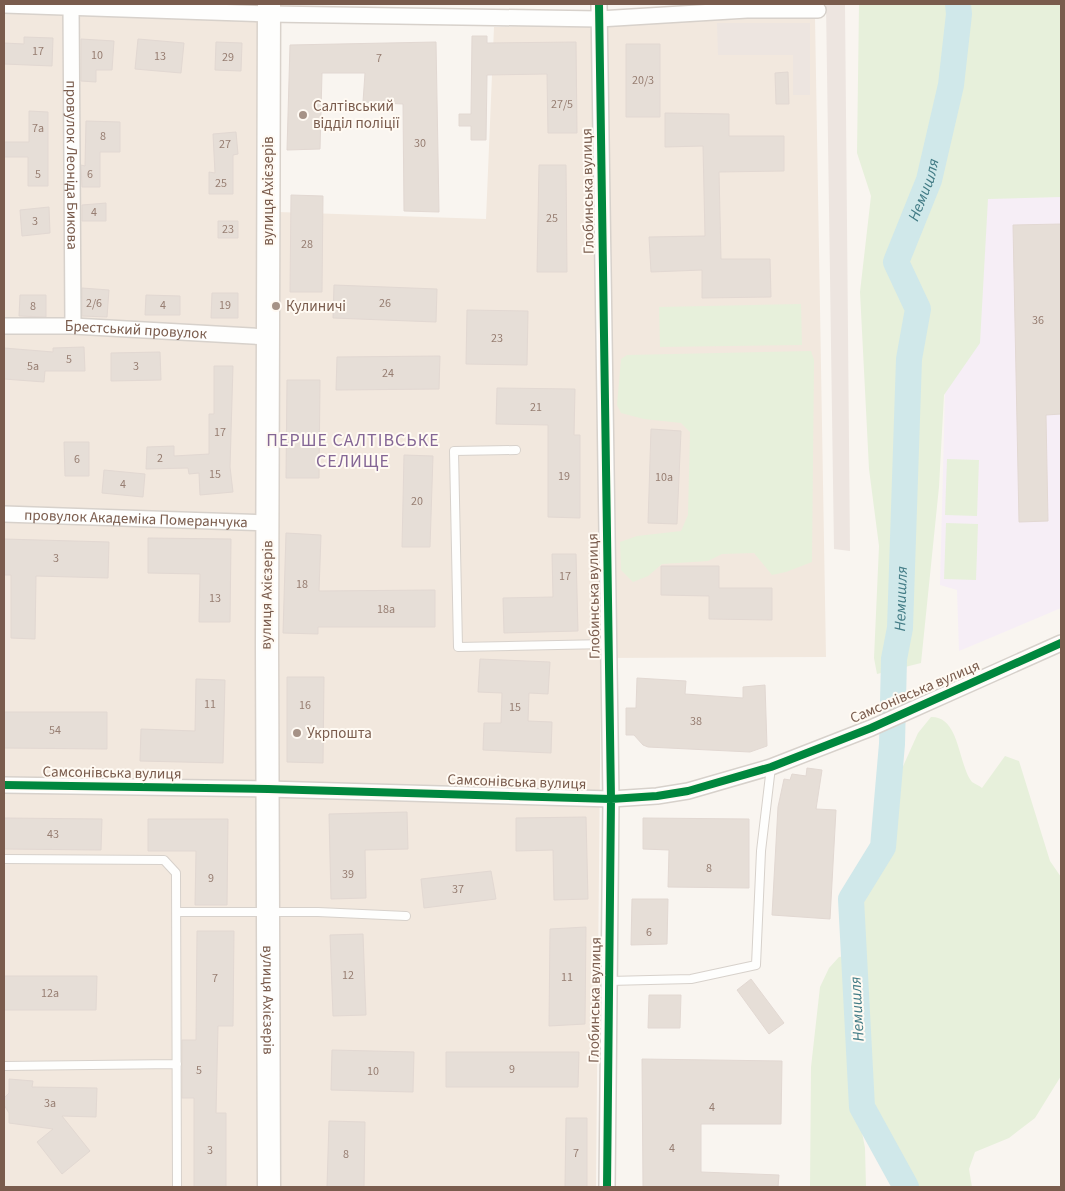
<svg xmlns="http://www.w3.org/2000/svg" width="1065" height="1191" viewBox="0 0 1065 1191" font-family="'Source Sans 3',sans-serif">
  <rect width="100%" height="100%" fill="#f9f5f0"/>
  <!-- residential -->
  <path fill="#f2e8de" d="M4,4H266L263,1187H4Z
    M815,17L826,657L601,658L596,1187H279L278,212L486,219L494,27Z"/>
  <!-- industrial -->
  <path fill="#ede5e0" d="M826,4H845L850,551L834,549Z
    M717,23H810V95H793V55H718Z"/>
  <!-- education -->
  <path fill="#f6eef6" d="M1061,197V608L959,651L957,590L940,585L945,393L987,198Z"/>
  <!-- green -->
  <path fill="#e7f0db" d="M859,4H1061V197L988,199L980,343L944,395L939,487L921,663L877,674L874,658L879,546L869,469L860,292L871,196L857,153Z
    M801,304L802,345L660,347L659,307Z
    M811,351L814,360L812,562L786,572L772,575L754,553L722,554L708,561L662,564L648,576L633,582L621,570L620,542L637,536L681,531L688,515L690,432L681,423L644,419L621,413L617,405L621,359L627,355Z
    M947,459L979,460L977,516L945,515Z
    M946,523L978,524L976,580L944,579Z
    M931,717C960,716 958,765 972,782C975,784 980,786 982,788L1005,756L1019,761L1050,861L1061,877V1076L1035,1118L1009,1138L975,1152L969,1169L972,1187H913L899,1165L869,1100L858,902L892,843L900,773L918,733Z
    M848,956L851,968L855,1096L865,1148L866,1187H810L811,1067L820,987L829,968L839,957Z"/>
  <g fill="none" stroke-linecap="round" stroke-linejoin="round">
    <!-- river -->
    <path stroke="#d0e8ea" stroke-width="26" id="s1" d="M906,1187L862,1107L851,899L883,847L892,744L894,659L900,628L909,359L918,309L896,262L929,180L951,85L959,14L958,4"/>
  </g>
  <!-- building -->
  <path fill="#e6ded7" stroke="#e2d8d2" d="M472,36H487V43L576,42L577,133H548L547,74L487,75L486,140H471V126H459V114H471Z
    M24,37L53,38L52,66L4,64V43L24,44Z
    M81,39L114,41L112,70H96V82L81,81Z
    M138,39L184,43L181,73L135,69Z
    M216,42L242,43L241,71L215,70Z
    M436,42L439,212L404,211L403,104L363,102L365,73H322L320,149L287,150L290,45Z
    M626,44H660V117H626Z
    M788,72L789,104H776L775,73Z
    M29,111L48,112V186H28V157H4V142H29Z
    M665,113L729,114V136H784V171L719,172L721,259H770L771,297L702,298V270L651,272L649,237L705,236L703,146L665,147Z
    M86,121L120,122V152H100V187H82L81,165L85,166Z
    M236,132L238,154L233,155V194H209V172L215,173L213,134Z
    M539,165H566L567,272H537Z
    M291,195L323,196L322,292H290Z
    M106,203V221H82V205Z
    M49,207L50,233L22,236L20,210Z
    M218,221H238V238H218Z
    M1061,224V414L1046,415L1048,521L1019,522L1013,225Z
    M334,285L437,289L436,322L333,318Z
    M82,288L109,290L107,317L82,316Z
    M212,293H238V318H211Z
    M20,295H46V317L19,316Z
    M146,295L180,296V315H145Z
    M467,310L528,311L527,365L466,364Z
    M84,347L85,371H45L44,382L4,379V348L53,352V348Z
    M160,352L161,380L111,381V353Z
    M440,356L439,389L336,390L337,357Z
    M214,366H233L230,467L233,492L200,495L199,473L189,474L188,468L146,469L147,447L174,446V456L209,454V414H214Z
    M287,380H320L319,478H286Z
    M497,388L575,389L574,435H580V518L548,517V425L496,424Z
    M651,429L681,431L677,524L648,523Z
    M64,442H89V476H65Z
    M404,455L433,456L430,547H402Z
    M104,470L145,474L143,497L102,493Z
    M286,533L321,535L319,591L435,590V627H318V634L283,633Z
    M148,538L231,539L230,622H199L200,574L148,573Z
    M4,539L109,542L108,578L36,576L35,639L11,638V575H4Z
    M552,554H576L578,631L504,633L503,598L553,597Z
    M661,566H719V588H772V620L709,619V596L661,595Z
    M480,659L550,662L548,694L529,693L528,721L552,722L551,753L483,750L484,723H501L502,693L478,692Z
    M287,677H324L323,763L287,762Z
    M637,678L686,681L685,694L743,698V687L765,685L767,746L750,752L648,747L643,745L634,735H626V708H636Z
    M196,679L225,680L223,763L140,761L141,729L195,731Z
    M4,712H107V749L4,748Z
    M807,768L822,770L816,809L836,810L830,919L772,915L778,807L784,779L790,780L792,774L806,776Z
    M407,812L408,849L365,850L366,898L331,899L329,814Z
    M586,817L588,899L554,900L553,850L516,851V818Z
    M4,818L102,819L101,850L4,849Z
    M643,818L749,819V888L668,887L669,850L643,849Z
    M148,819H228L227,905H195L196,851H148Z
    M491,871L496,899L424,908L421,879Z
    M632,899H668L667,944L631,945Z
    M586,927L585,1024L549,1026L550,929Z
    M197,931H234L233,1026H218L216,1113H226V1187H194V1098H182V1040H196Z
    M363,934L366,1015L333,1016L330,935Z
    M4,976H97L96,1010H4Z
    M751,979L784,1023L769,1034L737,990Z
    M649,995H681L680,1028H648Z
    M332,1050L414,1052L413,1092L331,1090Z
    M446,1052H579L578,1087H446Z
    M642,1059L782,1061L781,1124H701V1172L779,1175L778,1187H643Z
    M9,1079L33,1081L32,1087L97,1088L96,1117L62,1116L90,1151L62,1174L37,1142L53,1129L9,1123V1113L4,1105V1098L9,1093Z
    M566,1118H587V1187H565Z
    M329,1121L365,1122L364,1187H327Z"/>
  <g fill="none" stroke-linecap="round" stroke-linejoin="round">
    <!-- service casing -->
    <g stroke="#d7d1cb" stroke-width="10">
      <path id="service" d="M516,450L454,451L458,647L608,644
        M4,859L164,860L176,873L177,1187
        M177,912H318L406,916
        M609,981L691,979L756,965L761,851L771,767
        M4,1066L177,1064"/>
    </g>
    <!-- minor casing -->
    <g stroke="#d7d1cb" stroke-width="18">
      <g id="minor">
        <path id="s2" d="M71,4L73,326"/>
        <path d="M599,4L611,799L607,1187"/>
        <path d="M4,5L269,14L599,19L747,10H818"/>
        <path id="s3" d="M4,326H73L268,337"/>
        <path id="s4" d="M4,514L268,523"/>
        <path d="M4,785L268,789L611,799L657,796L688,791L771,767L871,728L1061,643"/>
      </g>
    </g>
    <!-- secondary casing -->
    <g stroke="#d9d2cb" stroke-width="25">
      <g id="secondary">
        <path id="s5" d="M269,4L267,646L269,1187"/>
      </g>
    </g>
    <!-- service -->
    <use href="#service" stroke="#fefefd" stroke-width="8"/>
    <!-- minor -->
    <use href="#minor" stroke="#fefefd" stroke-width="15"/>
    <!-- secondary -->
    <use href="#secondary" stroke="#fefefd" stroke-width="22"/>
    <!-- cycleway casing -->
    <g stroke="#fffaf3" stroke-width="11">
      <path id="cycleway" d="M599,4L611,799L607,1187
        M4,785L268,789L611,799L657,796L688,791L771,767L871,728L1061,643"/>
    </g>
    <!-- cycleway -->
    <use href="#cycleway" stroke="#00873e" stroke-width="8"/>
  </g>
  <!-- markers -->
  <g fill="#a69286" stroke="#fffaf3" stroke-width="2">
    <circle cx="303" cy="115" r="5"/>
    <circle cx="276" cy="306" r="5"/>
    <circle cx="297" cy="733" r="5"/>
  </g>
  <g text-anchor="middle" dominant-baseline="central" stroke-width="4" stroke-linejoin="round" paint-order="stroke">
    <!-- number labels -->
    <g font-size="12" fill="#977e72">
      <text x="38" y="51">17</text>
      <text x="97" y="55">10</text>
      <text x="160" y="56">13</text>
      <text x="228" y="57">29</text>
      <text x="379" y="58">7</text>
      <text x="643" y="80">20/3</text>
      <text x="562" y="104">27/5</text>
      <text x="38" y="128">7а</text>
      <text x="103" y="136">8</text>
      <text x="420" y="143">30</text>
      <text x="225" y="144">27</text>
      <text x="38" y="174">5</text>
      <text x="90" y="174">6</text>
      <text x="221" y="183">25</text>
      <text x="94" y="212">4</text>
      <text x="552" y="218">25</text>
      <text x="35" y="221">3</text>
      <text x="228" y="229">23</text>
      <text x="307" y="244">28</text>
      <text x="94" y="303">2/6</text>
      <text x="385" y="303">26</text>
      <text x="163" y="305">4</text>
      <text x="225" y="305">19</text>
      <text x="33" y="306">8</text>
      <text x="1038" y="320">36</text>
      <text x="497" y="338">23</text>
      <text x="69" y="359">5</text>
      <text x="33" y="366">5а</text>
      <text x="136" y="366">3</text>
      <text x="388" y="373">24</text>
      <text x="536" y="407">21</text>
      <text x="220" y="432">17</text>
      <text x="160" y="458">2</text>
      <text x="77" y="459">6</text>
      <text x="215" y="474">15</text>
      <text x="564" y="476">19</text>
      <text x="664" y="477">10а</text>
      <text x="123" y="484">4</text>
      <text x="417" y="501">20</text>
      <text x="56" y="558">3</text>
      <text x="565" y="576">17</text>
      <text x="302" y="584">18</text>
      <text x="215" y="598">13</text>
      <text x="386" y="609">18а</text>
      <text x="210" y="704">11</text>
      <text x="305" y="705">16</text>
      <text x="515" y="707">15</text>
      <text x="696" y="721">38</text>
      <text x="55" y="730">54</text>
      <text x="53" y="834">43</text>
      <text x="709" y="868">8</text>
      <text x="348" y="874">39</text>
      <text x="211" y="878">9</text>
      <text x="458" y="889">37</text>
      <text x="649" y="932">6</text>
      <text x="348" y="975">12</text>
      <text x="567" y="977">11</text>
      <text x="215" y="978">7</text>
      <text x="50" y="993">12а</text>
      <text x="512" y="1069">9</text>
      <text x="199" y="1070">5</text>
      <text x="373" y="1071">10</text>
      <text x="50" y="1103">3а</text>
      <text x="712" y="1107">4</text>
      <text x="672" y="1148">4</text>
      <text x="210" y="1150">3</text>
      <text x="576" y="1153">7</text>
      <text x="346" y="1154">8</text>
    </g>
    <!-- poi labels -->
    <g font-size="15" fill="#7a5c4d" stroke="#fffaf3" text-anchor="start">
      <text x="313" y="106">Салтівський<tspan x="313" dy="17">відділ поліції</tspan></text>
      <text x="286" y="306">Кулиничі</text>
      <text x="307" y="733">Укрпошта</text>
    </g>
    <!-- street labels -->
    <g font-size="15" fill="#7a5c4d" stroke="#fffaf3">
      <text stroke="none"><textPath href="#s2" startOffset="161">провулок Леоніда Бикова</textPath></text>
      <text transform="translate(268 191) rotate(-90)">вулиця Ахієзерів</text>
      <text transform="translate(588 191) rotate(-91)">Глобинська вулиця</text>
      <text stroke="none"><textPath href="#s3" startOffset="132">Брестський провулок</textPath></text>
      <text stroke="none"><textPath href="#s4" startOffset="132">провулок Академіка Померанчука</textPath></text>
      <text transform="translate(267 595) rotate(-89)">вулиця Ахієзерів</text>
      <text transform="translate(594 596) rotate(-91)">Глобинська вулиця</text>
      <text transform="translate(915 692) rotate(-23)">Самсонівська вулиця</text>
      <text transform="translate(112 773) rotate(1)">Самсонівська вулиця</text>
      <text transform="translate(517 782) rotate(2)">Самсонівська вулиця</text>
      <text stroke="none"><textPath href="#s5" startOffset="996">вулиця Ахієзерів</textPath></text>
      <text transform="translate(595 1000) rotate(-89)">Глобинська вулиця</text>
    </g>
    <!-- water labels -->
    <g font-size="16" font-style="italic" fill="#437c86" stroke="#fffaf3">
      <text stroke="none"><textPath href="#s1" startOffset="1030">Немишля</textPath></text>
      <text stroke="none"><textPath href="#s1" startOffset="610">Немишля</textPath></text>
      <text transform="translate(857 1009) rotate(-93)">Немишля</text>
    </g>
    <!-- quarter labels -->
    <g font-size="18" letter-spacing="1" fill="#846695" stroke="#fffaf3">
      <text x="353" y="440">ПЕРШЕ САЛТІВСЬКЕ<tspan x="353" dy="21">СЕЛИЩЕ</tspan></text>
    </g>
  </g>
  <!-- border -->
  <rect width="1065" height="1191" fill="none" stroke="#7a5c4d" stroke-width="10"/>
</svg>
